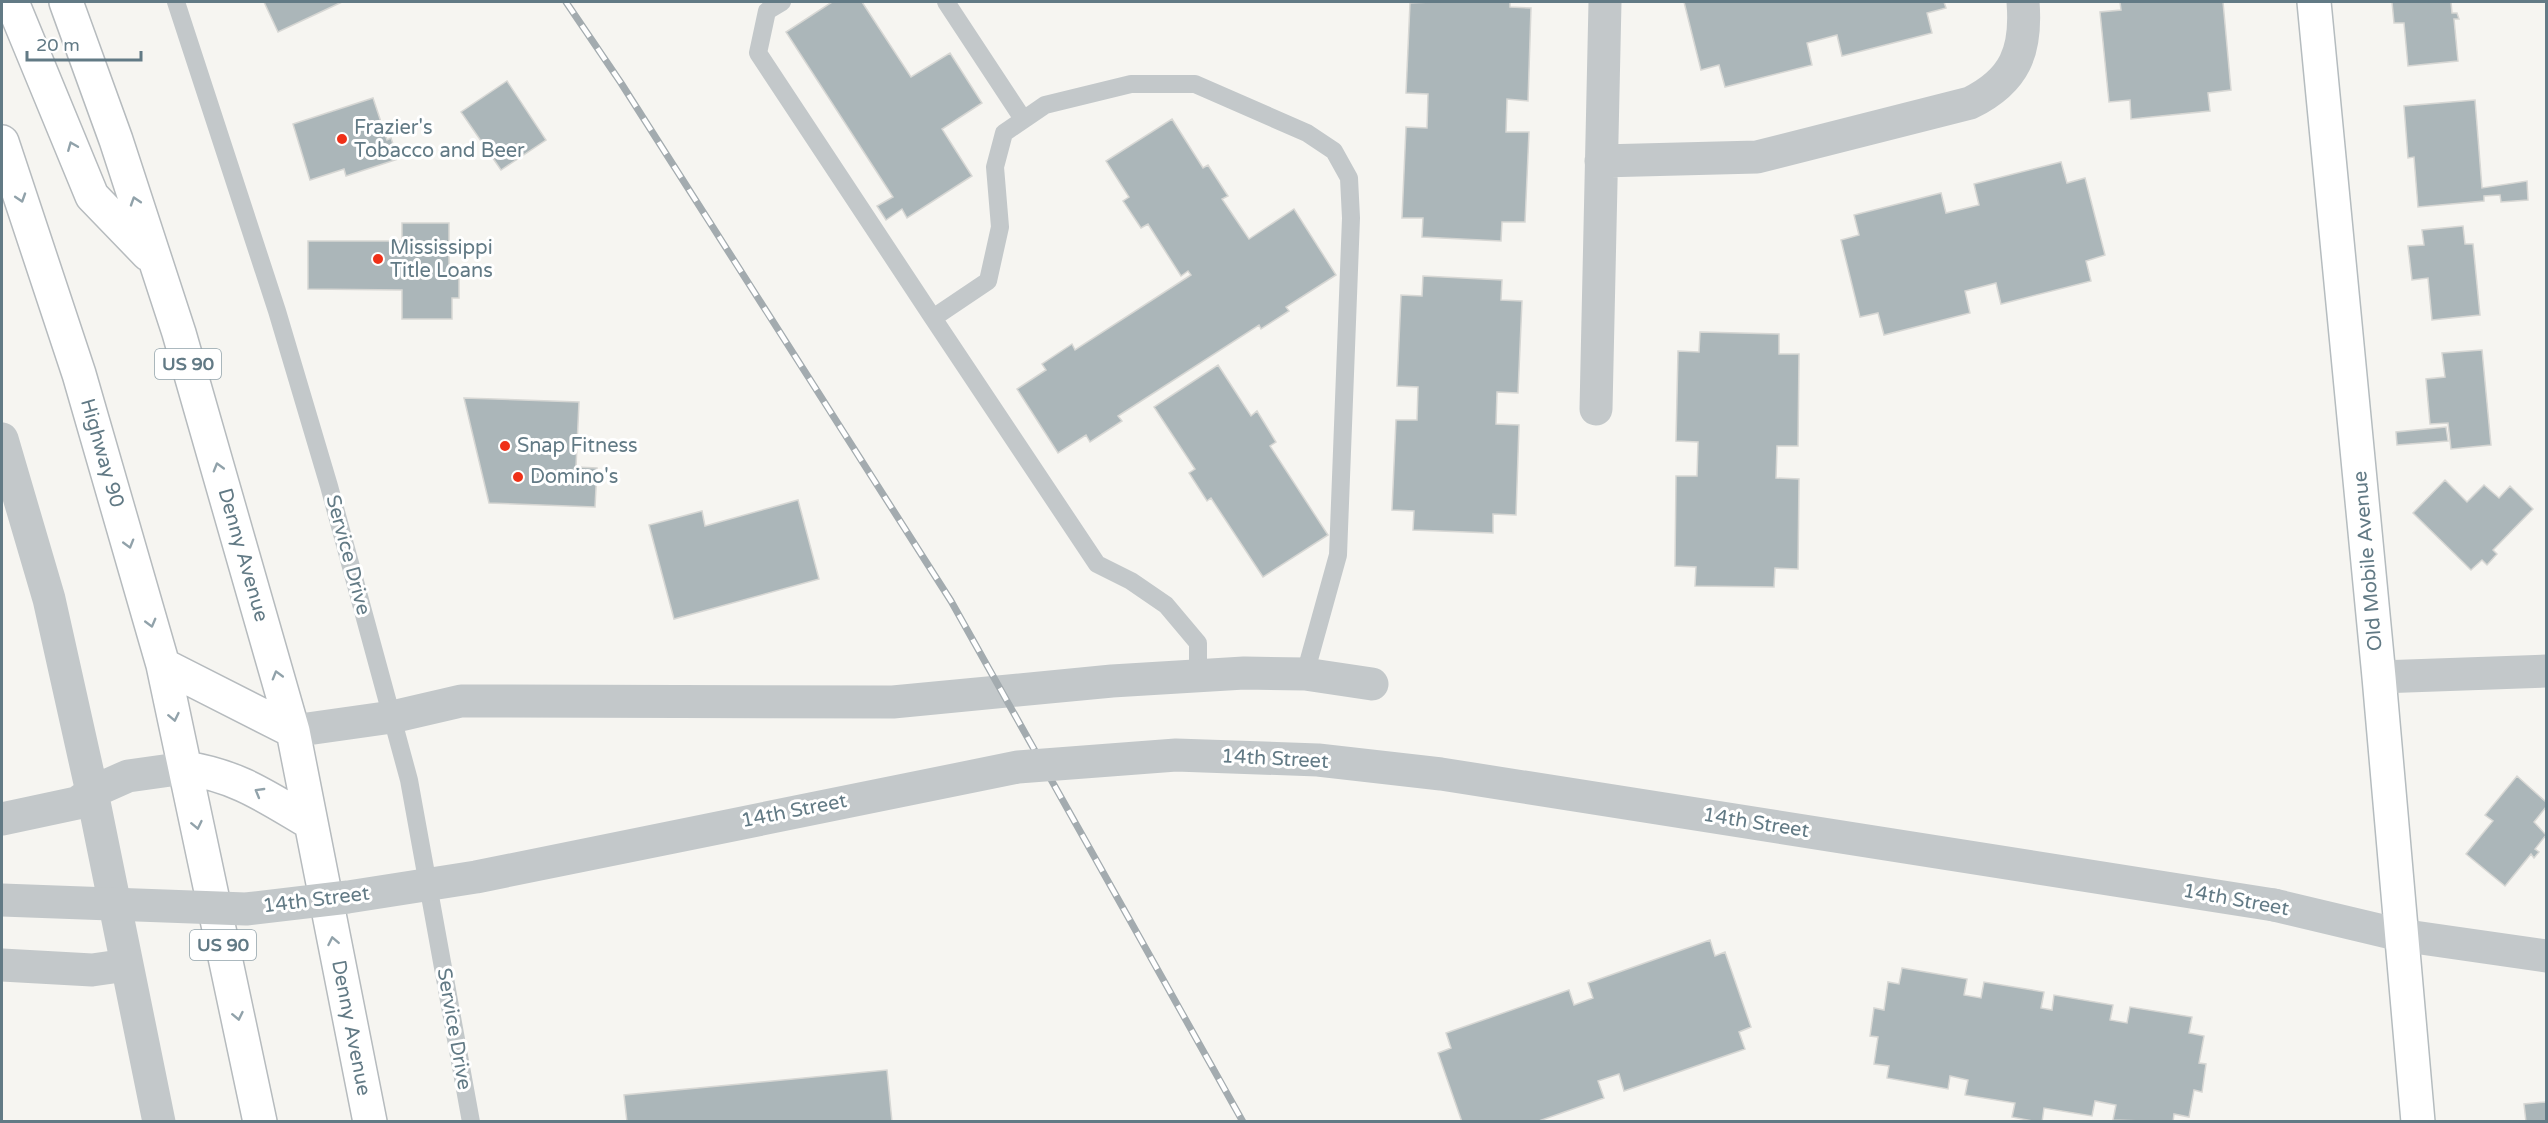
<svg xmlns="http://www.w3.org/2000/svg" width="2548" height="1123" viewBox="0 0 2548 1123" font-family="'Varela Round',sans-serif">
  <rect width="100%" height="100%" fill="#f6f5f1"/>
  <!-- building -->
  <path fill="#abb6b9" stroke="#d7d7d4" stroke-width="1.5" d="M264,2H342L278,32Z
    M832,2H862L911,77L950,53L982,103L942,129L972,176L907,218L902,209L886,220L877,206L893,197L786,32Z
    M1431,2H1510V7L1531,8L1528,101L1507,99L1506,132H1529L1525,222H1502L1501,241L1422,237L1423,218H1402L1406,127L1427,128L1428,94L1406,93L1410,3Z
    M1684,2H1944L1946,8L1927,13L1932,33L1842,56L1837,35L1807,43L1812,65L1725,87L1719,65L1701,70Z
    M2120,2H2223L2231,90L2208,93L2210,111L2131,119L2130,100L2109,102L2100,12L2121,10Z
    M2392,2H2451L2452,13H2457L2459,19H2454L2458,61L2408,66L2404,23H2394Z
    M507,81L546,140L501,170L461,112Z
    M373,98L387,140L391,138L398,159L346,176L344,169L310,180L293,124Z
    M2475,100L2482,188L2527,181L2528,200L2501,202L2500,195L2484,196V201L2418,207L2414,157L2408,158L2404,106Z
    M1172,119L1203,168L1208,165L1228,196L1222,199L1249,239L1294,209L1336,275L1286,307L1289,311L1261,329L1259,325L1118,416L1122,421L1090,442L1086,435L1058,453L1017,389L1046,370L1042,364L1072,344L1075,350L1191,275L1188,271L1181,276L1148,224L1141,228L1123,201L1129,197L1106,161Z
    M2061,162L2067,183L2085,178L2105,255L2086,261L2091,281L2001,304L1996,283L1965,291L1970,313L1884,335L1878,313L1860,317L1841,240L1859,235L1854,215L1941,193L1946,213L1979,205L1974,184Z
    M402,223H449V277H459V298H452V319H402V290L308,289V241H402Z
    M2463,226L2465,244H2473L2480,315L2432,320L2428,278L2412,280L2408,246L2424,245L2422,230Z
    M1423,276L1502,280L1501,300L1522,301L1518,393L1497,392L1496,424L1519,425L1516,515L1493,514V533L1413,530L1414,511L1392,510L1396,420H1417L1418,387L1397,386L1401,295L1422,296Z
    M1700,332L1779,334V354H1799L1798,446H1777L1776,478L1799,479L1798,569L1775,568L1774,587L1695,586L1696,567L1675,566L1676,476H1697L1698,442L1676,441L1678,351L1699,352Z
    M2482,350L2491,445L2451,449L2448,423L2430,424L2426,379L2445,377L2442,353Z
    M1218,365L1251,416L1257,411L1276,442L1270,446L1328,535L1263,577L1211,498L1207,501L1189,473L1195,469L1154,407Z
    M464,398L579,402L576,467L597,468L595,507L489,503Z
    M2446,427L2448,441L2397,445L2396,432Z
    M2445,480L2467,502L2484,485L2499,498L2510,486L2533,509L2493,550L2497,554L2487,565L2482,560L2471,570L2413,513Z
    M798,500L819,579L674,619L649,525L702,511L705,526Z
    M2517,776L2546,802V807L2534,822L2546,835L2535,849L2539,852L2534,858L2531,854L2505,886L2466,854L2493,821L2485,815Z
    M1710,940L1715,956L1725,952L1751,1027L1739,1032L1745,1049L1624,1091L1619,1074L1598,1081L1604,1098L1536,1122H1462L1438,1053L1451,1048L1446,1033L1569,990L1574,1005L1593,998L1588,983Z
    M1902,968L1967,979L1964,995L1981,998L1984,982L2044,992L2041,1008L2052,1010L2054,995L2113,1005L2110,1020L2127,1023L2130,1007L2192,1017L2189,1033L2204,1036L2199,1063L2206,1064L2202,1092L2194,1090L2189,1117L2174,1114L2173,1122L2113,1120L2116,1105L2095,1101L2092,1116L2044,1108L2042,1122H2038L2012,1117L2015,1103L1965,1095L1968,1080L1950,1076L1948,1089L1887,1078L1889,1066L1874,1064L1878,1037L1870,1036L1874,1008L1884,1010L1888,982L1899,984Z
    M887,1070L892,1122H627L624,1095Z
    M2546,1102V1122H2526L2524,1104Z"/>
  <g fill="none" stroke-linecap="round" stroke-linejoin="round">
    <!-- secondary casing -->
    <g stroke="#b5bcbf" stroke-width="36">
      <path id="secondary" d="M2314,2L2379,677L2418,1122"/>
    </g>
    <!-- primary casing -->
    <g stroke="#b6bbbe" stroke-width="36">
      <path id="primary" d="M12,2L92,196L148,254
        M66,2L116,140L179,333L293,731L370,1122
        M2,142L79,374L163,665L260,1122
        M163,665L293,731
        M185,768C237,776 265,796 309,822"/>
    </g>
    <!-- service -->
    <path stroke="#c3c8ca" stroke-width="18" d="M176,2L277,311L329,486L409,780L471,1122
      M782,2L767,11L758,53L933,318
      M946,2L1023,119
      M1198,675V643L1166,605L1131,581L1097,564L933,318L988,281L1000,227L995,167L1004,133L1045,105L1131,84H1195L1307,133L1334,151L1349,178L1351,218L1338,555L1305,674"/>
    <!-- minor -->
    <path stroke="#c3c8ca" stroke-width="33" d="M1601,161L1757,157L1970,103C2015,81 2027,51 2023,2
      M1596,409L1605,2
      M2,439L49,599L92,792L159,1122
      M2379,677L2546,671
      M293,731L392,717L461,701L893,702L1112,681L1244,673L1305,674L1372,684
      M2,819L77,803L92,792L128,776L185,768
      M2,965L92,970L127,965"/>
    <!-- tertiary -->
    <path stroke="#c3c8ca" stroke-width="33" d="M2274,905L2400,935L2546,956"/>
    <!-- secondary -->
    <use href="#secondary" stroke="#fff" stroke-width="33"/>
    <!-- primary -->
    <use href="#primary" stroke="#fff" stroke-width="33"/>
    <!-- rail casing -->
    <g stroke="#a3abaf" stroke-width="7">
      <path id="rail" d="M566,2L621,83L951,601L1243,1122"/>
    </g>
    <!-- rail -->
    <use href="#rail" stroke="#fff" stroke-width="4.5" stroke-dasharray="14" stroke-linecap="butt"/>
    <!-- tertiary-bridge -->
    <path stroke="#c3c8ca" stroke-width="33" d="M2,900L246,909L348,897L476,877L1018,767L1176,755L1318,760L1441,774L2274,905"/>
  </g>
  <!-- one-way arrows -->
  <defs><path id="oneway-chevron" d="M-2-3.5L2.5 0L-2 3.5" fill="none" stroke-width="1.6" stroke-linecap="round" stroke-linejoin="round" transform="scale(1.5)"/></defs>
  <g stroke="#91a2aa">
    <use href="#oneway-chevron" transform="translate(72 146) rotate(-112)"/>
    <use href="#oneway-chevron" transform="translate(21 198) rotate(72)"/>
    <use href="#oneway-chevron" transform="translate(135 201) rotate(-108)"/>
    <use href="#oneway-chevron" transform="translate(218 467) rotate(-106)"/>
    <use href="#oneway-chevron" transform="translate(129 544) rotate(74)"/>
    <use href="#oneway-chevron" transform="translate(151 623) rotate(75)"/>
    <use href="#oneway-chevron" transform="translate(277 675) rotate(-106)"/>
    <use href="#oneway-chevron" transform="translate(174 717) rotate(78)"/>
    <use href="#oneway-chevron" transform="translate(259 792) rotate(-150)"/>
    <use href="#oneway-chevron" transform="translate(197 825) rotate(78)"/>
    <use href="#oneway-chevron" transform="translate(333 941) rotate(-101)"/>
    <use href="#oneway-chevron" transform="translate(238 1016) rotate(78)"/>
  </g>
  <!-- markers -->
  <g fill="#ef3018" stroke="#fff" stroke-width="2">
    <circle cx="342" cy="139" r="6"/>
    <circle cx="378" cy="259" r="6"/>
    <circle cx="505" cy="446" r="6"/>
    <circle cx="518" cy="477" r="6"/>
  </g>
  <g text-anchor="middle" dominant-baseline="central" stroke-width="6" stroke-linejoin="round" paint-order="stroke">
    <!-- shield labels -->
    <g fill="#fff" stroke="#91a2aa" stroke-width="1.5">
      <rect x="155" y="349" width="66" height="30" rx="4.5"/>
      <rect x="190" y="930" width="66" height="30" rx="4.5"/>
    </g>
    <g font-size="18" font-weight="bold" fill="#627a85">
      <text x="188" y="364">US 90</text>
      <text x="223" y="945">US 90</text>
    </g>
    <!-- poi labels -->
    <g font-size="20" fill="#627a85" stroke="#fff" text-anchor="start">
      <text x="354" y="128">Frazier's<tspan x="354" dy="23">Tobacco and Beer</tspan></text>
      <text x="390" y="248">Mississippi<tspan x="390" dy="23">Title Loans</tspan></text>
      <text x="517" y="446">Snap Fitness</text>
      <text x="530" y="477">Domino's</text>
    </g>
    <!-- street labels -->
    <g font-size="20" fill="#627a85" stroke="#fff">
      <text transform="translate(102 453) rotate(74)">Highway 90</text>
      <text transform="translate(243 555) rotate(74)">Denny Avenue</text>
      <text transform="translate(348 555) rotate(75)">Service Drive</text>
      <text transform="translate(2368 561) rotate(-95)">Old Mobile Avenue</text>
      <text transform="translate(1275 759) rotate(3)">14th Street</text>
      <text transform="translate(794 811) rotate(-11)">14th Street</text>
      <text transform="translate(1756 823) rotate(9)">14th Street</text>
      <text transform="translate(316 900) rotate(-7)">14th Street</text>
      <text transform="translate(2236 900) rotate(10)">14th Street</text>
      <text transform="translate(351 1028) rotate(79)">Denny Avenue</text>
      <text transform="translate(454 1029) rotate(80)">Service Drive</text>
    </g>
  </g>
  <!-- border -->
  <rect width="2548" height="1123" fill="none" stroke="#627a85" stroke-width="6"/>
  <!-- scale -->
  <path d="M27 51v9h114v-9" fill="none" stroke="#627a85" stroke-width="3"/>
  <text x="36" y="51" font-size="18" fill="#627a85" stroke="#ffffff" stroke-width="4.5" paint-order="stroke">20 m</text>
</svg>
